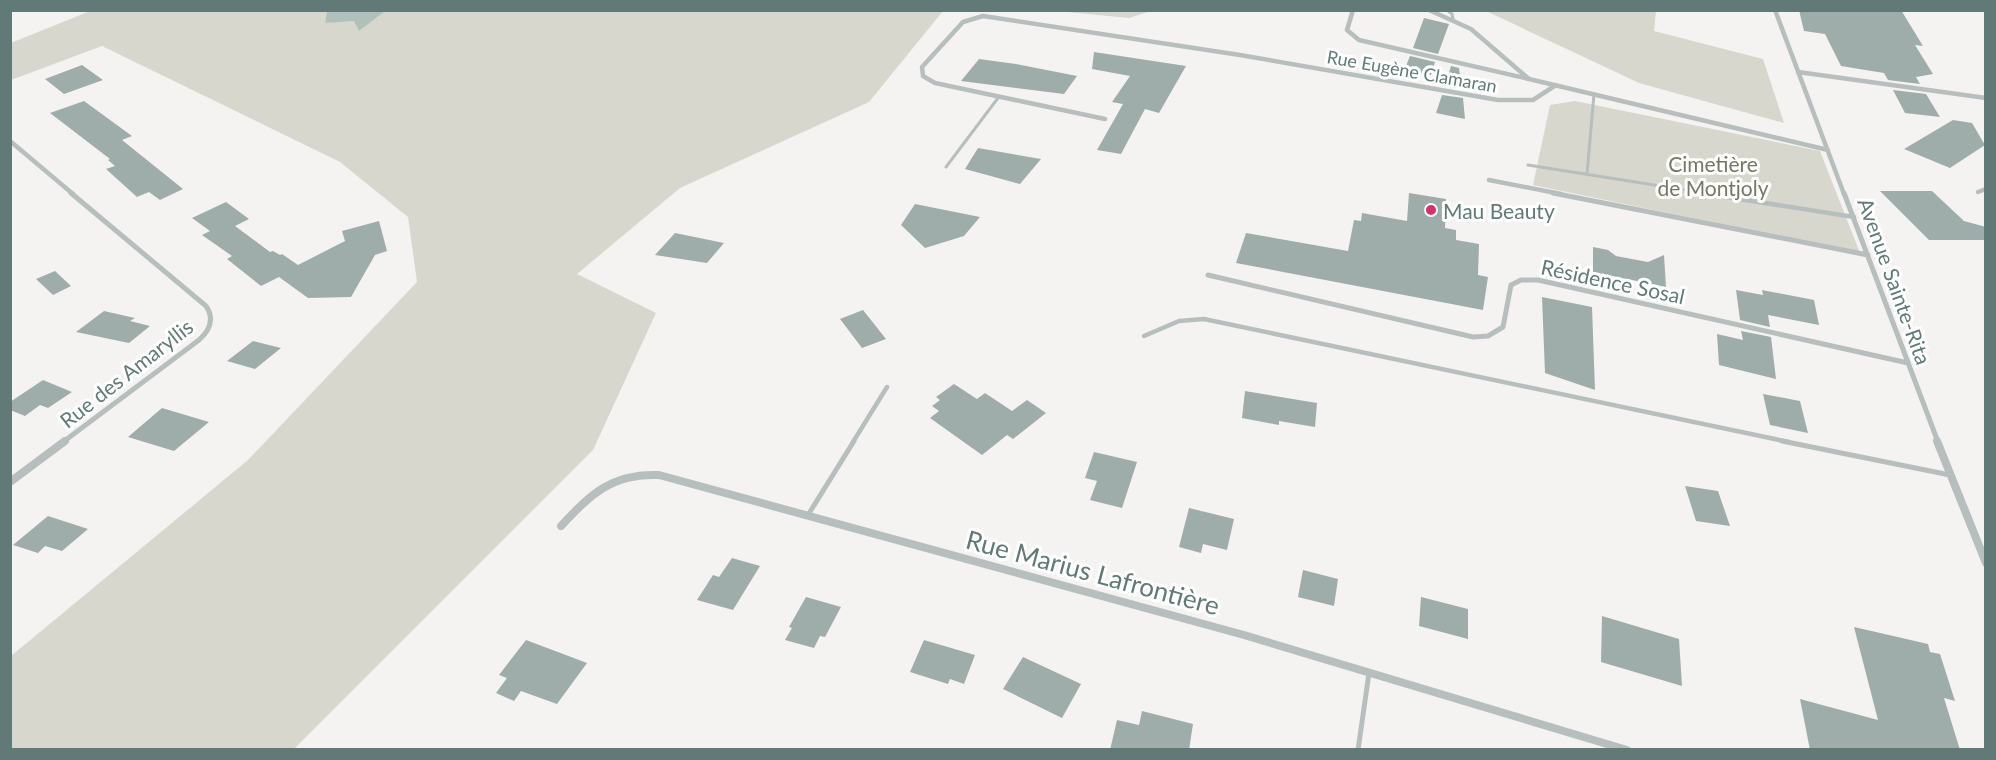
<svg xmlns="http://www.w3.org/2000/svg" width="1996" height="760" viewBox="0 0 1996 760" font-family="Lato,sans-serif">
  <rect width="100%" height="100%" fill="#f5f3f1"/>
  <!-- green -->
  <path fill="#d7d7ce" d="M385,10L943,11L869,102L680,188L577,274L656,313L593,450L294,749H11V656L248,460L417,282L408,217L340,162L102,46L11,80V43L90,11H327L325,23L354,20L359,31Z
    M1057,11L1151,10V11L1129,18Z
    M1486,11H1656L1654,31L1763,59L1784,123L1639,83Z
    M1575,101L1820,151L1860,253L1533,185L1550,105Z"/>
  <!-- water -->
  <path fill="#b0c1bc" d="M327,11V10L385,11L359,31L354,21L325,23Z"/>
  <!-- building -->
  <path fill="#9fadaa" d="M1799,10H1901L1923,46L1915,45L1933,74L1916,77L1920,84L1888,80L1884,73L1841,66L1825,34L1804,31Z
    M1424,18L1449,24L1438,54L1413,48Z
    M1094,52L1186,66L1159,113L1145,109L1121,154L1097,150L1123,104L1112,102L1130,76L1092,69Z
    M1410,56L1435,62L1431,75L1404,71Z
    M979,59L1016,64L1077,76L1064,94L961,81Z
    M82,65L103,80L64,94L45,79Z
    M1451,66L1459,68L1462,89L1445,86Z
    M1893,90L1926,94L1940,117L1905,113Z
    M1442,95L1463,98L1465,119L1436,113Z
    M84,101L132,136L122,140L183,189L160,200L149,192L137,197L106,169L115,166L108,160L110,159L50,113Z
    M1953,120L1972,123L1985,145L1950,168L1904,149Z
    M978,148L1041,159L1020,184L965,169Z
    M1880,191H1932L1964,221L1986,227V240H1929Z
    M1409,193L1446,199L1445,228L1456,230V240L1479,244L1478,275L1488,277L1483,310L1236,263L1246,233L1348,251L1354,220L1361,221L1362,213L1407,221Z
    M226,202L249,219L235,226L270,252L273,251L280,255L282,254L298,265L345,241L342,231L379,221L387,251L375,255L351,297L308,298L279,277L261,286L227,259L232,256L202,235L210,231L192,218Z
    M915,204L980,217L964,236L925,248L901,225Z
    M675,233L724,243L707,263L655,255Z
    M1593,247L1608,250L1616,256L1648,262L1664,255L1666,287L1593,272Z
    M55,271L71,286L53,295L36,279Z
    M1736,290L1763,295L1762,290L1814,300L1819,325L1768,315L1770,327L1740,320Z
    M1542,297L1592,307L1595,390L1545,373Z
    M863,310L886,339L862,348L840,319Z
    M104,311L135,318L130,321L150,326L129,343L76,332Z
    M1741,331L1771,337L1776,379L1719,365L1717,334L1743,340Z
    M253,341L281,348L255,369L227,361Z
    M43,380L72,392L48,408L40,405L25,416L10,410V402Z
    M954,384L977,399L985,393L1012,411L1027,400L1046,413L1013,439L1007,435L982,455L930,418L939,411L932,406L940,400L936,397Z
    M1245,391L1317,403L1315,427L1279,421V425L1242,418Z
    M1763,394L1800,401L1808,433L1770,425Z
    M162,408L209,422L174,451L128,437Z
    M1094,452L1137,462L1122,508L1090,500L1097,481L1085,478Z
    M1685,486L1718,491L1730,526L1696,521Z
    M1189,508L1234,519L1227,550L1203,544L1201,553L1179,547Z
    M48,516L88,529L62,551L45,546L38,553L13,545Z
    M732,558L760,566L733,610L697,600L713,575L719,577Z
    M1303,570L1338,579L1334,606L1298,597Z
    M806,597L841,607L825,637L820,636L814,648L785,640L792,628L789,627Z
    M1421,597L1468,609V639L1419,626Z
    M1602,616L1679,639L1682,686L1601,662Z
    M1854,627L1928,644L1930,652L1940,654L1955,701L1944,698L1960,750H1810L1800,699L1878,720Z
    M526,640L587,663L557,704L521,691L514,701L496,693L507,678L499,675Z
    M924,640L975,655L964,684L950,679L948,684L910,672Z
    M1023,657L1081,684L1062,718L1003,689Z
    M1142,711L1193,724L1189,750H1110L1117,720L1139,725Z"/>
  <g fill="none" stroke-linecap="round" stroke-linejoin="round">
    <!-- lane-far2 -->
    <path stroke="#b7bfbe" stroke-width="3" d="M1447,10L1452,14L1453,19
      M1528,165L1711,194
      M946,167L998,98
      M1587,174L1594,94"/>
    <!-- lane-far1 -->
    <path stroke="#b7bfbe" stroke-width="4.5" d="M1701,193L1854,217
      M1144,336L1179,321L1204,319L1789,442
      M853,442L887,387"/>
    <!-- lane -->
    <path stroke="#b7bfbe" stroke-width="5" d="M1782,441L1950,475
      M808,515L854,441
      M1358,750L1369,673"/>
    <!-- street-far2 -->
    <path stroke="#b7bfbe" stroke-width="4.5" d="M1353,10L1347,30L1359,40L1529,79
      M1429,10L1471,29L1529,79L1828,150
      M1775,10L1844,194
      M1798,72L1986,98
      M1105,119L935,83L923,76L922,67L963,22L983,16L1240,55L1498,100H1533L1556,85
      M10,141L73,194
      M1489,180L1561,194
      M1978,192L1986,189"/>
    <!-- street-far1 -->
    <path stroke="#b7bfbe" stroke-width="5" d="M1553,193L1868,255
      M1844,193L1938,442
      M1208,275L1473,337L1488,336L1503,327L1511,285L1521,280H1538L1908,363
      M63,442L199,340C210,330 215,319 206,306L71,193"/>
    <!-- street -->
    <path stroke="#b7bfbe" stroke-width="8" d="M1937,441L1986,563
      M10,482L65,441
      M561,526C591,494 612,473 659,475L1244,635L1627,750"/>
  </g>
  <!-- markers -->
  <circle fill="#d4326c" stroke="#fff" stroke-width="2" cx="1431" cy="210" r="6"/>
  <g text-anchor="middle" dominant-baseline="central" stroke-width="6" stroke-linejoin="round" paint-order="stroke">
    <!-- far-street labels -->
    <g font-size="18" fill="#627a77" stroke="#fff">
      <text transform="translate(1412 71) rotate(10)">Rue Eugène Clamaran</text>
    </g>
    <!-- park labels -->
    <g font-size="21" fill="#747864" stroke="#fff">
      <text x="1713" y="163">Cimetière<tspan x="1713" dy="24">de Montjoly</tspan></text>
    </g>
    <!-- poi labels -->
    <g font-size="21" fill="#627a77" stroke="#fff" text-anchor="start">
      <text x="1443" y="210">Mau Beauty</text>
    </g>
    <!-- street labels -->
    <g font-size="21" fill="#627a77" stroke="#fff">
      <text transform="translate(1613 281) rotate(12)">Résidence Sosal</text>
      <text transform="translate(1895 281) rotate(70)">Avenue Sainte-Rita</text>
      <text transform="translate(126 373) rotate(-38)">Rue des Amaryllis</text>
    </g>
    <!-- near-street labels -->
    <g font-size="26" fill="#627a77" stroke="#fff">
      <text transform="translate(1093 572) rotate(15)">Rue Marius Lafrontière</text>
    </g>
  </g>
  <!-- border -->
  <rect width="1996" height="760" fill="none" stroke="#627a77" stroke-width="24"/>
</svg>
